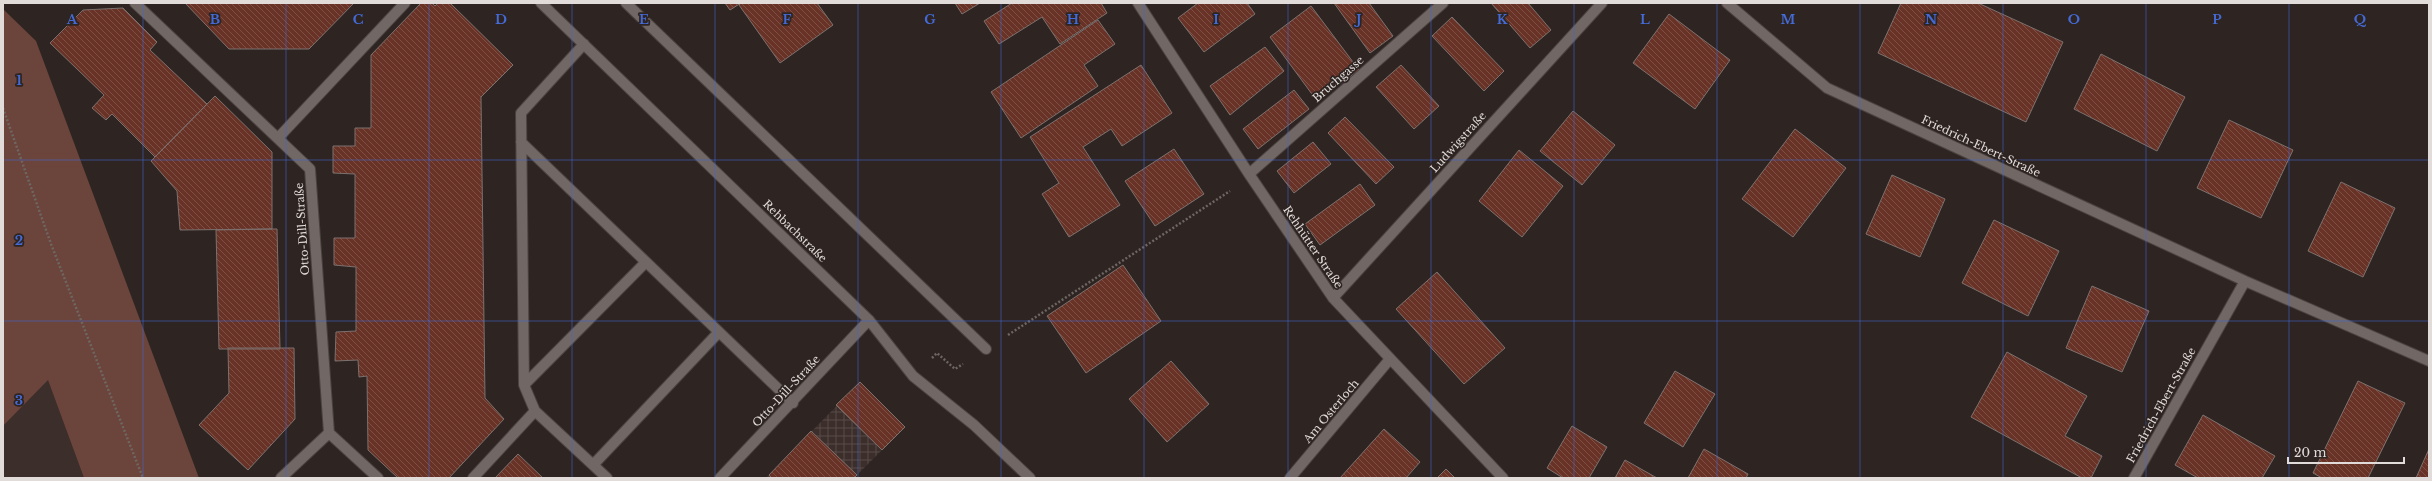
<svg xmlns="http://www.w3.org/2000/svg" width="2432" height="481" viewBox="0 0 2432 481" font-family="'Libre Baskerville',serif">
  <defs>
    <pattern id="industrial-grid" width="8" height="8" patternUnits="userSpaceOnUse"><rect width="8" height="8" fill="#3c2e2a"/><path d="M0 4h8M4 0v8" fill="none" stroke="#584c48"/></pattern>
    <pattern id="building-back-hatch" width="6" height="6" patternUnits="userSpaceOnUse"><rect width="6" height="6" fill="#683226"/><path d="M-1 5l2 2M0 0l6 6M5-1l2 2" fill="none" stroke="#7d4f45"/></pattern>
  </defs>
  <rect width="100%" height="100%" fill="#2e2522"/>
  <!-- built -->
  <path fill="#3c2e2a" d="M48,379L84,478H3V426Z"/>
  <!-- industrial -->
  <path fill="url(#industrial-grid)" d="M860,382L905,427L854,478H766Z"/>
  <!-- park -->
  <path fill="#6b443b" d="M3,9L36,41L199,478H84L48,380L3,426Z"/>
  <!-- building -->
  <path fill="url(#building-back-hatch)" stroke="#7c716f" d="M185,3H354L309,49H229Z
    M421,3H432L435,6L438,3H450L513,65L481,97L485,398L504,419L449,478H398L368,450L367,376L359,377L358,360L335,361L336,332L356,331V267L334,265V238H355V174L333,173V146H355V128H371V55Z
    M725,3H741L730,10Z
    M741,3H817L833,25L780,63L739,5Z
    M955,3H980L962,14Z
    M1012,3H1101L1107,13L1060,44L1042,17L999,44L984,21Z
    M1198,3H1247L1255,14L1204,52L1178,18Z
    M1334,3H1369L1393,36L1370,53Z
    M1491,3H1528L1551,30L1530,48Z
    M1901,3H1978L2063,42L2026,122L1878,53Z
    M1311,6L1359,70L1317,101L1270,37Z
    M123,8L157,42L150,50L207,104L155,157L112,114L106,120L92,108L104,95L50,43L83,10Z
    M1669,14L1730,60L1695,109L1633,63Z
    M1452,17L1504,71L1484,91L1432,36Z
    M1098,20L1115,44L1084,65L1098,86L1021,138L991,92Z
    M1265,47L1284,71L1230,115L1210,86Z
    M2101,54L2185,97L2157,151L2074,109Z
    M1141,65L1172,113L1122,146L1111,129L1083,147L1120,205L1069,237L1042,194L1059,183L1030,137Z
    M1401,65L1439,106L1414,129L1376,87Z
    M1294,90L1309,109L1258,149L1243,129Z
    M215,96L272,152V229L180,230L177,191L151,161Z
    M1573,111L1615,145L1582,185L1540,151Z
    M1345,117L1394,167L1376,184L1328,133Z
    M2229,120L2293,150L2261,218L2197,188Z
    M1795,129L1846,168L1793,237L1742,199Z
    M1313,142L1331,164L1294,193L1277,171Z
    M1174,149L1204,194L1155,226L1125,181Z
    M1519,150L1563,186L1522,237L1479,201Z
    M1892,175L1945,199L1920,257L1866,234Z
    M2341,182L2395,208L2363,277L2308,251Z
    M1360,184L1375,205L1320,245L1305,224Z
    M1994,220L2059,251L2028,316L1962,283Z
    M272,229H277L280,349H219L216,230Z
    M1123,265L1161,321L1086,373L1047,316Z
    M1437,272L1505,348L1464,384L1396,309Z
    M2092,286L2149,311L2122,372L2066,348Z
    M228,348H294L295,419L248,470L199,425L229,393Z
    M2007,352L2087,396L2065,436L2102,456L2091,478H2082L1971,417Z
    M1171,361L1209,404L1167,442L1129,399Z
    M1675,371L1715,394L1683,447L1644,423Z
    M2358,381L2405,403L2368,478H2322L2313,473Z
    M860,382L905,427L882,450L836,405Z
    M2203,415L2275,456L2262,478H2198L2175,465Z
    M1572,426L1607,447L1589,478H1563L1547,468Z
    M1384,429L1420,462L1406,478H1340Z
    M811,431L857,475L854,478H772L769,475Z
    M1704,449L1748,474L1746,478H1688Z
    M2429,449V478H2416Z
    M518,454L543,478H495Z
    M1625,460L1657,478H1615Z
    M1446,469L1455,478H1437Z"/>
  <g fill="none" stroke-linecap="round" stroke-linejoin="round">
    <!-- minor casing -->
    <g stroke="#4b4341" stroke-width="12">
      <path id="minor" d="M135,3L310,169L329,433L378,478
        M541,3L869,320L913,376L974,425L1030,478
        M626,3L986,349
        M1138,3L1249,174L1333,298L1503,478
        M1727,3L1827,88L2245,281L2429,361
        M584,44L521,113L524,385L535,411L607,478
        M278,138L405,3
        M521,142L793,403
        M1249,174L1443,3
        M1333,298L1602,3
        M524,385L646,262
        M593,465L719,332
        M281,478L329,433
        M473,478L535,411
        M720,478L869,320
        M1290,478L1390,359
        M2134,478L2245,281"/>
    </g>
    <!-- path -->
    <path stroke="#6e6663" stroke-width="2.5" stroke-dasharray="2 2" stroke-linecap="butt" d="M3,108L51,244L143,478
      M1008,335L1230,191
      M932,358L937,353L955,369L963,364"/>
    <!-- minor -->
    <use href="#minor" stroke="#716764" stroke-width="10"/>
  </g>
  <!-- grid -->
  <path fill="none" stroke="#446ad8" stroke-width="1" stroke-opacity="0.55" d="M143,3V478M286,3V478M429,3V478M572,3V478M715,3V478M858,3V478M1001,3V478M1144,3V478M1288,3V478M1431,3V478M1574,3V478M1717,3V478M1860,3V478M2003,3V478M2146,3V478M2289,3V478M3,160H2429M3,321H2429"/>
  <g text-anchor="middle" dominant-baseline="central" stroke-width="3.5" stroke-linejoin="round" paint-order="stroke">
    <!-- street labels -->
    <g font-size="11" fill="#e1dbd9" stroke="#2e2522">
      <text transform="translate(1338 79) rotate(-41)">Bruchgasse</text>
      <text transform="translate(1458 142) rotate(-48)">Ludwigstraße</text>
      <text transform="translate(1981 146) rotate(25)">Friedrich-Ebert-Straße</text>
      <text transform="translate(302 229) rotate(-94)">Otto-Dill-Straße</text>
      <text transform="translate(795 231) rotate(44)">Rehbachstraße</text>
      <text transform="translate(1313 247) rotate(56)">Rehhütter Straße</text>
      <text transform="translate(786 391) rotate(-47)">Otto-Dill-Straße</text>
      <text transform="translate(2161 405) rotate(-61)">Friedrich-Ebert-Straße</text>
      <text transform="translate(1331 411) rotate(-50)">Am Osterloch</text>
    </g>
  </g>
  <g font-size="13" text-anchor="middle" font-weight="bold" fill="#446ad8" stroke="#2e2522" stroke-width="3.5" stroke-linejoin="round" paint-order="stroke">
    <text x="72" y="24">A</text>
    <text x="215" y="24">B</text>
    <text x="358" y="24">C</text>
    <text x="501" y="24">D</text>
    <text x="644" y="24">E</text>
    <text x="787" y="24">F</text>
    <text x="930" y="24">G</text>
    <text x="1073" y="24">H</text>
    <text x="1216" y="24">I</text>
    <text x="1359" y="24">J</text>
    <text x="1502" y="24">K</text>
    <text x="1645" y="24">L</text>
    <text x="1788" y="24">M</text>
    <text x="1931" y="24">N</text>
    <text x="2074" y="24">O</text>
    <text x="2217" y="24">P</text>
    <text x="2360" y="24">Q</text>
    <text x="19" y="85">1</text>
    <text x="19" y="245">2</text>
    <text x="19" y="405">3</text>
  </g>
  <!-- border -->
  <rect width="2432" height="481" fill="none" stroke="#e1dbd9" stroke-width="8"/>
  <!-- scale -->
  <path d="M2288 457v6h116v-6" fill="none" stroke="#e1dbd9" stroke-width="2"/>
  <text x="2294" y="457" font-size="12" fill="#e1dbd9" stroke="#2e2522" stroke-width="3" paint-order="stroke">20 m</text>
</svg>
